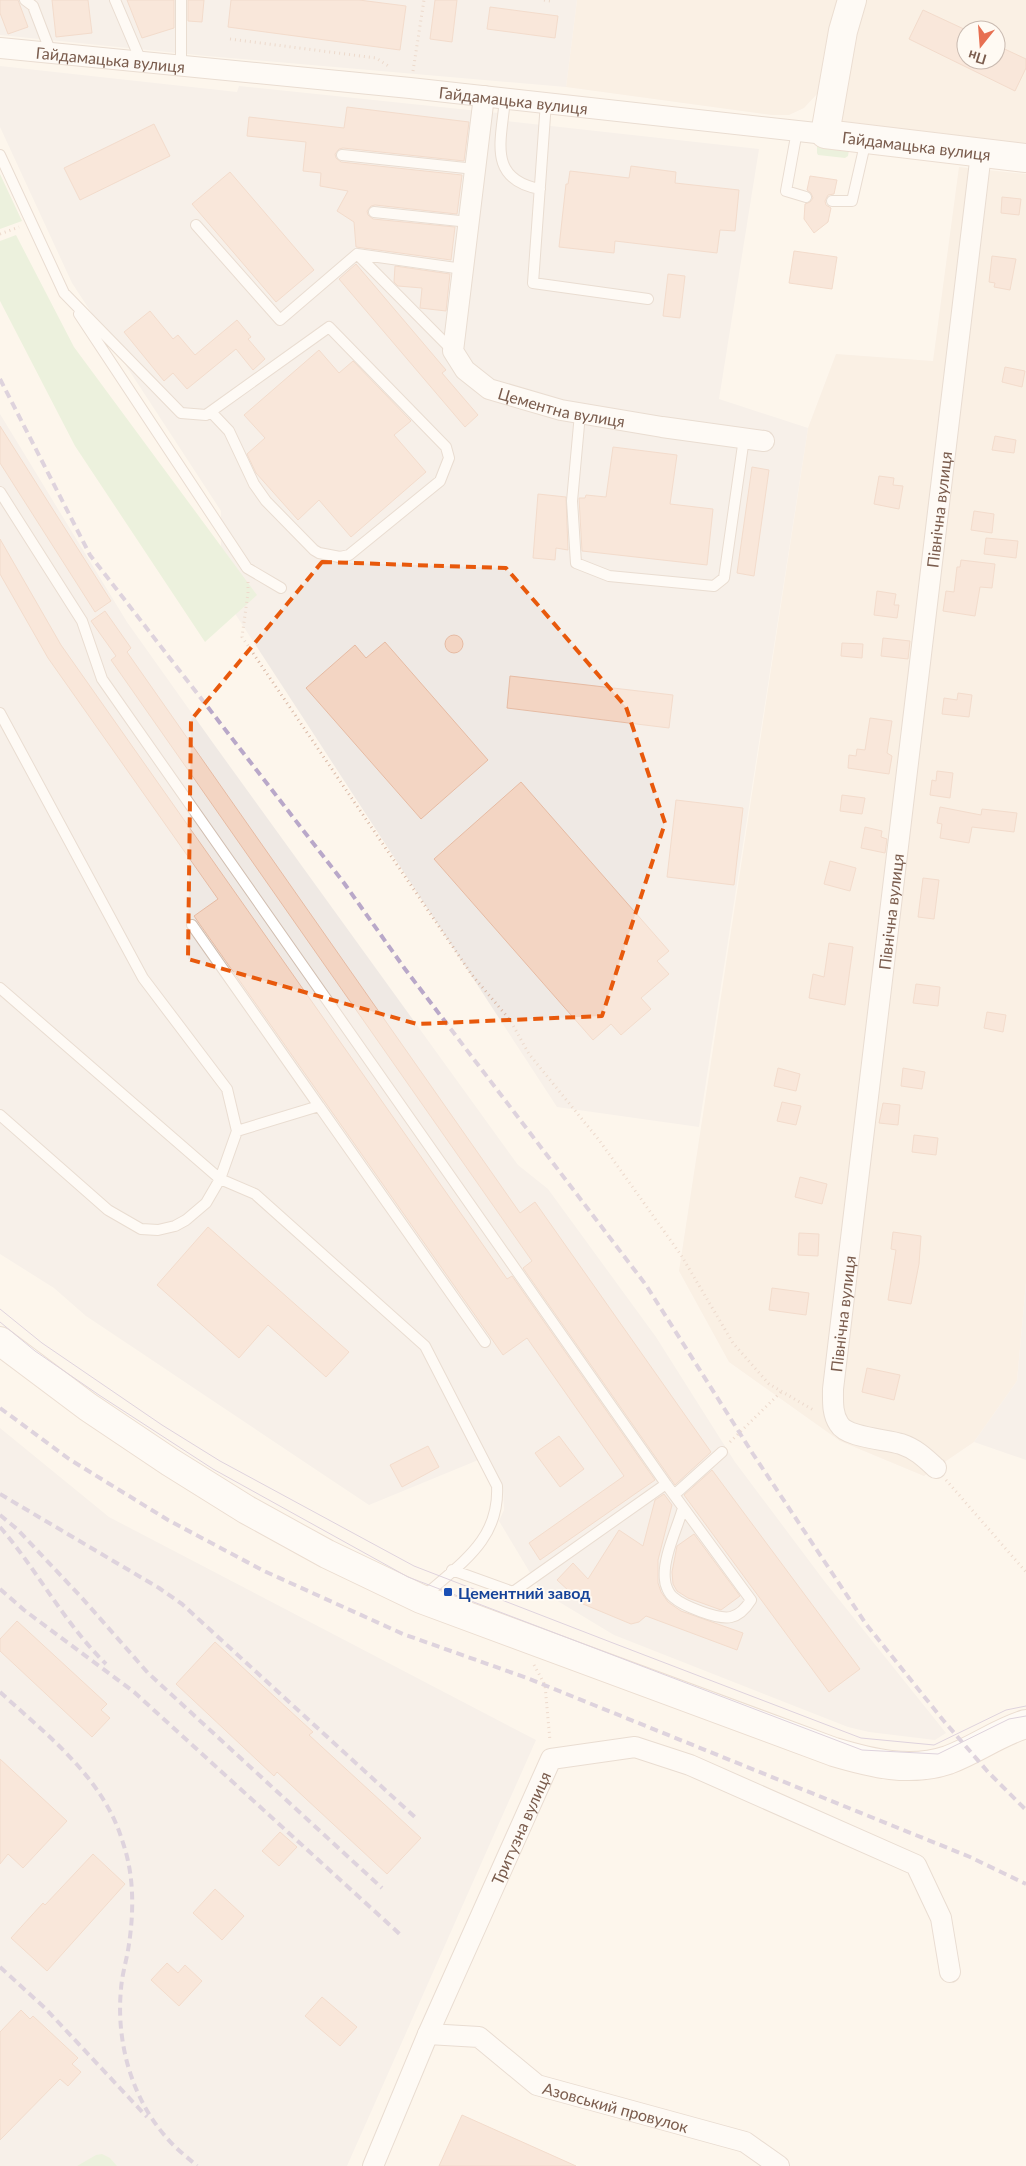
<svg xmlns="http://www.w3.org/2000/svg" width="1026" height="2166" viewBox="0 0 1026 2166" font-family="Lato,sans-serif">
  <rect width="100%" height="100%" fill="#fdf6ec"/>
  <!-- residential -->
  <path fill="#f5e8da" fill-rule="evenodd" d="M577,0H837L832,39L824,76L817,94L804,108L789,115H772L566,87Z
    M860,0H1026V152L832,129ZM966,30H996V60H966Z
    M959,167L1026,174V1283L1017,1381L974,1442L924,1476L840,1441L729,1362L679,1271L808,428L836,354L933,361Z"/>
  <!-- industrial -->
  <path fill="#efe9e4" d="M0,0H577L566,87L207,56L0,35Z
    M0,66L237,92L239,86L498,113L497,120L759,149L719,399L808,428L699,1127L557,1107L221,592V511L72,283L0,127Z
    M0,414L127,622L213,743L518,1165L548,1189L656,1337L735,1462L825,1582L946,1733L935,1740L869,1732L848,1727L614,1635L541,1591L499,1521L504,1510L503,1486L488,1456L369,1505L86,1316L54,1288L0,1254Z
    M1026,1283V1460L974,1442L1017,1381Z
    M0,1428L109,1517L536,1740L347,2166H0Z"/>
  <!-- green -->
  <path fill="#d8ecc9" d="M817,146L849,150L848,156L845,158L818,155L817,153Z
    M0,174L22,221L0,229Z
    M16,235L74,347L257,595L205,642L75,446L0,301V241Z
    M102,2154L110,2158L117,2166H77L96,2155Z"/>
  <!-- building -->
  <path fill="#f3d5c3" stroke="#e6bba3" d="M0,0H18L28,27L8,34L0,13Z
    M52,0H88L92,33L56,37Z
    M127,0H174V28L142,38Z
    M188,0H204L202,22L188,21Z
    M231,0H359L406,6L400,50L228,27Z
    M435,0H457L452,42L430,39Z
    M490,7L558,16L555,38L487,29Z
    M923,10L966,30V60H996V45L1026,59V68L1015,91L909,39Z
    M347,107L469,122L464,161L343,148L339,149L335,154L336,158L341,162L462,175L457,214L375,205L371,206L367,211L368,215L373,219L455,227L451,260L356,247L354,222L337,211L348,191L320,186L321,173L303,171L306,142L247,136L249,117L344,128Z
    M154,124L170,156L80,200L64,168Z
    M631,166L676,172L675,183L739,190L735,231L720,230L717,253L615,241L614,253L559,247L566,184H568L570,171L629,178Z
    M230,172L314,270L276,302L192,204Z
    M810,176L837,180L834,194L828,195L825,201L826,205L831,208L828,222L814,233L804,219L805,204L810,202L813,198L811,193L807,190Z
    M1002,197L1021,199L1019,215L1001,213Z
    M794,251L837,257L832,289L789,283Z
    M992,256L1016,259L1010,290L994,287L995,283L989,282Z
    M356,264L446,370L442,373L478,415L465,427L339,279Z
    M395,266L450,274L446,311L420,308L422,288L398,286L394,282Z
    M668,274L685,276L680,318L663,316Z
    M150,311L173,339L178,335L195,355L237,320L251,337L248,339L265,359L253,370L236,349L187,389L173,373L164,381L124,332Z
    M319,350L339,373L353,361L411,421L394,435L426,472L351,537L319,500L298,520L256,473L247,454L265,438L244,415Z
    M1005,367L1025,371L1022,387L1002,382Z
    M0,426L111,601L95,612L0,463Z
    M995,436L1016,440L1014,453L992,450Z
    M613,447L677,455L670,504L713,509L707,565L582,551L579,498H585L586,495L606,497Z
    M752,467L769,470L754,576L737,573Z
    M879,476L894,478L893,485L903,486L899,509L874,504Z
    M538,494L566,497L568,550L556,548L555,560L533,558Z
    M974,511L994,514L992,533L971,530Z
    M986,538L1018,541L1016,558L984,554Z
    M0,539L61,645L507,1279L512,1276L655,1480L540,1560L529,1543L624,1476L527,1338L503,1355L194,916L218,899L48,658L0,574Z
    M961,560L995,564L992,588L980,587L975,616L943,611L946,591L954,592L957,567H960Z
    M877,591L896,594L894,605H899L897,618L874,615Z
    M105,611L131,648L127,652L520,1213L535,1202L711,1452L675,1485L523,1268L532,1261L111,660L116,656L91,621Z
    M445 644a9 9 0 1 1 18 0a9 9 0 1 1-18 0Z
    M883,638L910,641L908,659L881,656Z
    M385,642L488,760L421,819L306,688L355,645L366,658Z
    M842,643L863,644L862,658L841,656Z
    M510,676L673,695L669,728L507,708Z
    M958,693L972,695L969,717L942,714L944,698L957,700Z
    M870,718L892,721L887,753L892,756L889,774L848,768L849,755L856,756L857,749L865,750Z
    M937,771L953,773L950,798L930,795L932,780L936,781Z
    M521,782L669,951L657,961L669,974L641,998L651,1009L621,1035L611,1024L593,1040L434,859Z
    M842,795L865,798L862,814L840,811Z
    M676,800L743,808L734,885L667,877Z
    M940,807L981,815L982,809L1017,813L1014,832L972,827L969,843L940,838L942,824L937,823Z
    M865,827L882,831L881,837L887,839L885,853L861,848Z
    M830,861L856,868L850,891L824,884Z
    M923,878L939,880L934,919L918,917Z
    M829,943L853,947L845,1005L809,998L813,974L824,977Z
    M916,984L940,987L938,1006L913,1003Z
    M987,1012L1006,1015L1003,1032L984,1028Z
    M778,1068L800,1074L796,1091L774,1086Z
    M903,1068L925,1072L922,1089L901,1086Z
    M782,1102L801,1106L796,1125L777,1121Z
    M883,1103L900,1105L898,1125L879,1123Z
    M914,1135L938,1138L936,1155L912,1152Z
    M800,1177L827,1184L822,1204L795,1197Z
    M208,1227L349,1352L326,1377L268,1325L239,1358L157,1285Z
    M893,1232L921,1236L919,1264L911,1304L888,1300L896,1250L891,1249Z
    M799,1233L819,1234L818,1256L798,1255Z
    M772,1288L809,1293L806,1315L769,1310Z
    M867,1368L900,1375L894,1400L862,1392Z
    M559,1436L584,1469L560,1487L535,1453Z
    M428,1446L439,1467L402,1487L390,1465Z
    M712,1470L860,1669L829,1692L684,1495Z
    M664,1494L672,1505L658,1560V1583L661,1592L668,1602L681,1611L743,1633L737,1650L646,1616L639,1622L631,1624L583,1604L557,1580L573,1563L588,1579L619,1530L643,1546L655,1500Z
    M694,1534L740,1596L721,1610L688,1598L677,1591L673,1584L672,1572L677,1546Z
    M17,1621L107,1704L101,1710L110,1718L92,1737L0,1651V1639Z
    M215,1642L313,1732L309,1735L421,1838L387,1874L277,1772L274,1776L176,1684Z
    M0,1759L67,1821L23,1868L8,1854L0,1864Z
    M280,1832L297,1847L279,1866L262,1851Z
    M93,1854L125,1884L47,1971L11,1938L43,1903L45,1905Z
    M215,1889L244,1916L222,1940L193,1913Z
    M167,1963L178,1973L185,1965L202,1981L179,2006L151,1980Z
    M322,1997L357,2027L340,2046L305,2016Z
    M21,2010L30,2019L33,2016L78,2058L72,2064L81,2072L68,2086L60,2079L0,2140V2032Z
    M462,2115L576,2166H439Z"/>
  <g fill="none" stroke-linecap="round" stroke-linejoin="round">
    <!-- lane casing -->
    <g stroke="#d1beb0" stroke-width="12">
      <path id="lane" d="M25,0L33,6L51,53
        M115,0L141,61
        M181,64V0
        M505,98C502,139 486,179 540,189
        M546,102L533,283L648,299
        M797,131L786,191L806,197
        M0,155L64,293L181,413L206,415L329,327L446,447L449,458L440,481L349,555L340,557L319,553L314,550L266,501L254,484L229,431L211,412
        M342,155L475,169
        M832,201H852L866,140
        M374,212L469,222
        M196,225L280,320L357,254L453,351
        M357,254L463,269
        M79,314L247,568L281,588
        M580,414L572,501L576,563L609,576L714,586L724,578L744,438
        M0,492L82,621L102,679L666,1484
        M0,713L143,978L227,1089L237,1131L220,1179L206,1203L186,1220L175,1226L158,1230L141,1229L108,1210L0,1115
        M192,925L319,1106
        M0,988L220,1179L255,1194L425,1346L497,1486C500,1541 459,1564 422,1598
        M237,1131L319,1106L485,1342
        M674,1495L722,1452
        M452,1570L513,1592L666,1484L751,1600C746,1608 740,1615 731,1617C718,1620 683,1606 673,1597C669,1594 665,1585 665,1580C662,1559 677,1529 683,1508"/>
    </g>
    <!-- street casing -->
    <g stroke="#d1beb0" stroke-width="22">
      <g id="street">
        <path id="s1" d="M0,48L410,88L825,134"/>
        <path id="s2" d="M484,96L453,351L465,370L489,389L561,410L662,427L764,441"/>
        <path id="s3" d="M936,1468C925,1458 916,1449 901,1444C886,1439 847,1438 839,1424C832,1414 833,1401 833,1389L981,153"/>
        <path id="s4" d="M428,2034L479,2037L537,2085L745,2142L779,2166"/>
        <path id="s5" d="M373,2166L428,2034L551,1759L635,1747L690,1765L916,1865L941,1918L950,1972"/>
      </g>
    </g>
    <!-- secondary casing -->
    <g stroke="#d6c0b0" stroke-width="30">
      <g id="secondary">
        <path id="s6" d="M852,0L843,31L825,134L1026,158"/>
        <path d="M0,1341L88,1407L170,1462L247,1510L327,1554L421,1599L834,1752C871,1763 910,1773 948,1760C975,1750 999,1732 1026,1724"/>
      </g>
    </g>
    <!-- path -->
    <path stroke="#d9b8a5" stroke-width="3" stroke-dasharray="1 4" stroke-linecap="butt" d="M544,0L550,1
      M230,39L376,58L390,67
      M413,71L424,0
      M0,234L19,227
      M248,582V593L242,637L472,975L510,1020L529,1054L599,1140L681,1255L733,1343L769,1384L815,1411
      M730,1442L782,1391
      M946,1480L1026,1572
      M534,1665L545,1685L550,1741"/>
    <!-- lane -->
    <use href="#lane" stroke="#fff" stroke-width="10"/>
    <!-- street -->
    <use href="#street" stroke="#fff" stroke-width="20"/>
    <!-- secondary -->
    <use href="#secondary" stroke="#fff" stroke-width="28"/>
    <!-- tram -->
    <path stroke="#b9a8c9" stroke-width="1" d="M0,1309L42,1343L162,1425L220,1461L414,1566L613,1643L861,1738L934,1745L1006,1710L1026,1706
      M0,1322L35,1351L99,1395L213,1469L408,1577L862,1750L938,1754L1009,1719L1026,1716"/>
    <!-- rail -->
    <path stroke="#b9a8c9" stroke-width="4" stroke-dasharray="8 5" stroke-linecap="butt" d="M0,379L90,555L344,883L405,969L646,1285L753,1454L866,1624L943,1720L988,1772L1026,1810
      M0,1408L69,1459L168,1520L264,1571L403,1634L527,1678L970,1857L1026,1884
      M0,1494L159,1588L182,1604L417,1819
      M0,1515L17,1529L82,1598L148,1673L382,1888
      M0,1527C38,1571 64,1623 106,1664
      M0,1589L24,1610L134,1692L403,1937
      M0,1692C48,1736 104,1778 123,1843C134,1875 134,1910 129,1944C127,1959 122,1974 121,1989C116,2041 131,2097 166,2137C175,2148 187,2157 197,2166
      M0,1967L45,2008L147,2117"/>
  </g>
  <!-- marked area -->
  <path d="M0 0H1026V2166H0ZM322,562L506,568L626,707L665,823L602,1016L417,1024L188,959L191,720Z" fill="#fdf6ec" fill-opacity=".55" fill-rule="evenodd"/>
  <path fill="none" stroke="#e8590c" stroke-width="4" stroke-dasharray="10 6" stroke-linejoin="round" d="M322,562L506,568L626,707L665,823L602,1016L417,1024L188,959L191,720Z"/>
  <!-- markers -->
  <rect fill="#1a4fb4" stroke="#fffaf3" stroke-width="2" x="443" y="1587" width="10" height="10" rx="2.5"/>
  <g text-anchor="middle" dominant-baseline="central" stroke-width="4" stroke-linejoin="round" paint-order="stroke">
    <!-- street labels -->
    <g font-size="16" fill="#7a5c4d" stroke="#fffaf3">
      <text stroke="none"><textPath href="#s1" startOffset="111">Гайдамацька вулиця</textPath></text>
      <text stroke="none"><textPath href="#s1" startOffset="516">Гайдамацька вулиця</textPath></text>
      <text stroke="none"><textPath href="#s6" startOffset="229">Гайдамацька вулиця</textPath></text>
      <text stroke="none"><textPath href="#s2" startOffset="385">Цементна вулиця</textPath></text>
      <text stroke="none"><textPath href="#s3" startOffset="1031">Північна вулиця</textPath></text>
      <text stroke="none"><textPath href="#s3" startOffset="626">Північна вулиця</textPath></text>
      <text stroke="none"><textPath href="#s3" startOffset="221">Північна вулиця</textPath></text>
      <text stroke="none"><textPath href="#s5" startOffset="369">Тритузна вулиця</textPath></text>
      <text stroke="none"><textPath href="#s4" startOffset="208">Азовський провулок</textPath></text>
    </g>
    <!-- transit labels -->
    <g font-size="16" font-weight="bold" fill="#164399" stroke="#fffaf3" text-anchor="start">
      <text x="458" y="1592">Цементний завод</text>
    </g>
  </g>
  <!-- north arrow -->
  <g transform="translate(981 45) rotate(197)"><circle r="24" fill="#fffaf3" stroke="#cabbb1"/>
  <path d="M0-4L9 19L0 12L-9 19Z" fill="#e76f51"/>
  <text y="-8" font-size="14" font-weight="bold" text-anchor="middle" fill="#7a5c4d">Пн</text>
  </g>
</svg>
